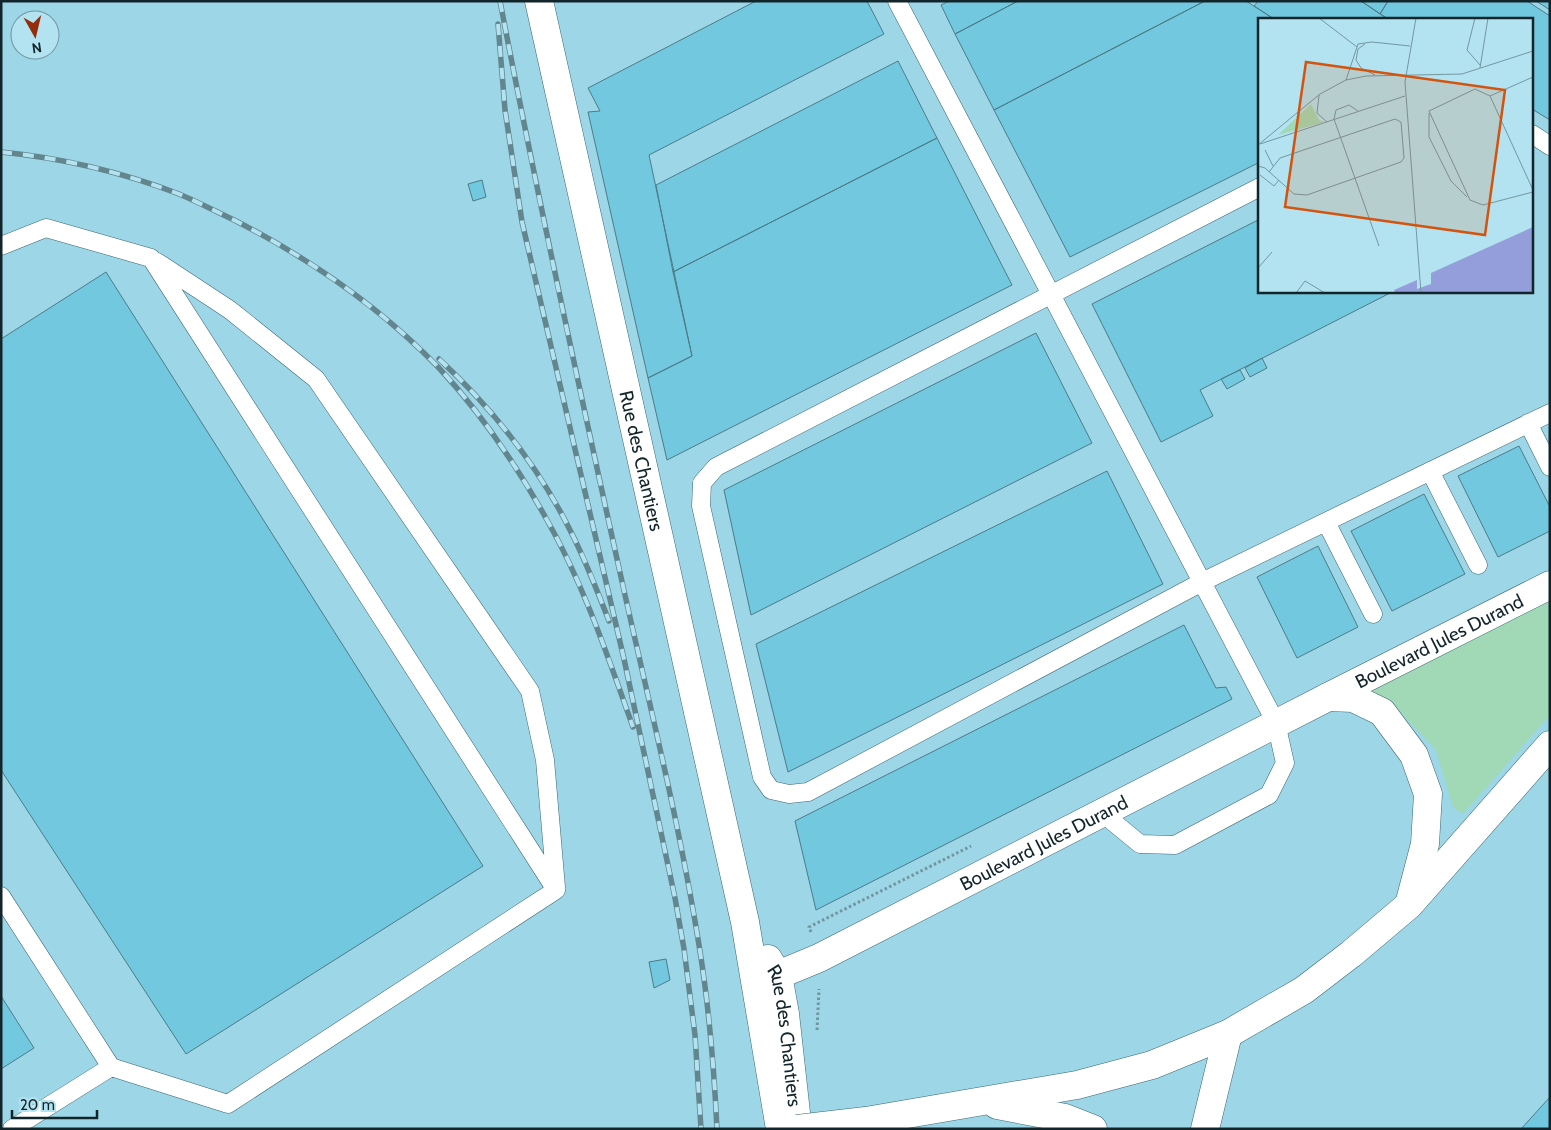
<svg xmlns="http://www.w3.org/2000/svg" width="1551" height="1130" viewBox="0 0 1551 1130" font-family="Cabin,sans-serif">
  <rect width="100%" height="100%" fill="#b3e3f0"/>
  <!-- built -->
  <path fill="#9dd6e6" fill-rule="evenodd" d="M1,1H1550V1129H1ZM1260,19H1532V291H1260ZM20,20H50V50H20Z"/>
  <!-- green -->
  <path fill="#a1d9b6" d="M1550,592V715L1463,814L1453,807L1436,750L1389,700L1347,692Z"/>
  <!-- building -->
  <path fill="#72c9df" stroke="#4d7b87" d="M756,1H867L884,34L649,155L692,356L648,378L588,112L600,111L588,88Z
    M949,1H1018L955,34L941,5Z
    M1018,1H1205L994,110L955,34Z
    M1205,1H1246L1274,19H1260V162L1070,257L994,110Z
    M1258,1H1361L1388,19H1274L1254,6Z
    M1361,1H1388L1380,14Z
    M1388,1H1527L1550,16V120L1532,109V19H1388L1380,14Z
    M1536,1H1550V10Z
    M898,61L937,138L673,272L656,185Z
    M937,138L1012,285L667,460L648,378L692,356L673,272Z
    M482,180L486,197L473,201L468,184Z
    M1260,219V291H1394L1200,390L1213,416L1161,442L1092,304Z
    M106,272L483,866L186,1054L1,770V339Z
    M1036,333L1092,443L751,615L724,490Z
    M1262,358L1267,368L1250,377L1245,368Z
    M1240,370L1245,379L1227,389L1221,379Z
    M1519,446L1550,507V531L1498,557L1458,476Z
    M1107,471L1163,584L788,772L756,644Z
    M1424,494L1465,574L1392,611L1351,531Z
    M1318,546L1358,627L1297,658L1257,577Z
    M1184,625L1216,688L1226,687L1232,699L816,910L795,821Z
    M666,959L670,980L654,988L649,962Z
    M1,996L34,1048L1,1069Z
    M1550,1097V1129H1521Z"/>
  <g fill="none" stroke-linecap="round" stroke-linejoin="round">
    <!-- lane casing -->
    <g stroke="#396772" stroke-width="19">
      <path id="lane" d="M897,1L1276,723L1285,763L1269,795L1175,845L1140,844L1101,812
        M1532,134L1550,146
        M1260,187L716,467L702,483L701,506L762,777L771,790L789,794L808,792L1202,582L1550,413
        M1,246L46,228L151,258L556,890L228,1104L111,1067
        M157,262L230,310L316,379L530,691L545,760L556,887
        M1528,423L1550,467
        M1430,471L1478,565
        M1326,522L1373,614
        M1,896L111,1067L12,1129"/>
    </g>
    <!-- secondary casing -->
    <g stroke="#396772" stroke-width="29">
      <g id="secondary">
        <path id="s1" d="M539,1L745,922L780,1129"/>
        <path d="M1328,697L1353,698L1382,712L1414,755L1428,794L1425,844L1410,901"/>
        <path id="s2" d="M768,959L778,975L785,1014L797,1122"/>
        <path id="s3" d="M755,978L778,975L819,958L1328,697L1550,585"/>
        <path d="M997,1105L1065,1118L1093,1129"/>
        <path d="M866,1121L1077,1085L1152,1065L1228,1034L1304,990L1351,954L1409,905L1550,745"/>
        <path d="M1205,1129L1228,1034"/>
      </g>
    </g>
    <!-- path -->
    <path stroke="#71959f" stroke-width="3" stroke-dasharray="2.5 2.5" stroke-linecap="butt" d="M811,932L809,927L971,846
      M817,1030L819,989"/>
    <!-- lane -->
    <use href="#lane" stroke="#fff" stroke-width="18"/>
    <!-- secondary -->
    <use href="#secondary" stroke="#fff" stroke-width="28"/>
    <!-- rail casing -->
    <g stroke="#63858e" stroke-width="5.5">
      <path id="rail" d="M500,1C538,200 581,397 625,595C651,711 680,827 699,945C709,1006 714,1067 717,1129
        M498,24L505,110L522,222L624,659L675,898L684,949L695,1035L701,1129
        M1,152C62,158 122,172 179,194C198,202 217,212 236,221C310,259 381,308 439,368C481,413 517,466 547,520C584,585 608,657 633,727
        M439,359C492,408 538,466 570,530C585,559 597,590 609,621"/>
    </g>
    <!-- rail -->
    <use href="#rail" stroke="#b3e3f0" stroke-width="4" stroke-dasharray="11" stroke-linecap="butt"/>
    <!-- secondary-bridge casing -->
    <g stroke="#396772" stroke-width="29" stroke-linecap="butt">
      <path id="secondary-bridge" d="M797,1129L866,1121"/>
    </g>
    <!-- secondary-bridge -->
    <use href="#secondary-bridge" stroke="#fff" stroke-width="28"/>
  </g>
  <g text-anchor="middle" dominant-baseline="central" stroke-width="5" stroke-linejoin="round" paint-order="stroke">
    <!-- street labels -->
    <g font-size="19" fill="#12252a" stroke="#b3e3f0">
      <text stroke="none"><textPath href="#s1" startOffset="471">Rue des Chantiers</textPath></text>
      <text stroke="none"><textPath href="#s3" startOffset="764">Boulevard Jules Durand</textPath></text>
      <text stroke="none"><textPath href="#s3" startOffset="320">Boulevard Jules Durand</textPath></text>
      <text stroke="none"><textPath href="#s2" startOffset="80">Rue des Chantiers</textPath></text>
    </g>
  </g>
  <!-- overview -->
  <g transform="translate(1258 18)">
    <rect width="275" height="275" fill="#b3e3f0"/>
    <path d="M53,86L61,102L66,104L20,117Z" fill="#a1d9b6"/>
    <path d="M275,209V275H137L136,272L159,262V271L173,266V255Z" fill="#939edb"/>
    <path fill="none" stroke="#7397a1" stroke-width="1" d="M61,0L99,29M158,0L147,64L163,275M217,0L209,32L222,47M107,26L100,31L98,42L103,50L117,57M222,50L230,0M275,59L232,78L275,172M88,62L100,26L114,24L152,28M61,77L59,95L69,104M232,78L217,71L171,93L212,182L225,187L275,174M100,93L91,87L78,92L76,101L121,228M171,95V119L193,163L209,179M2,126L147,78M0,127L62,76L88,62L108,58L204,56L275,33M7,132L15,148M0,148L7,150L36,176L49,177L143,144L146,140L143,104L137,101L22,140L11,154M2,157L16,168L21,162M0,250L14,234M38,275L47,263L67,275"/>
    <path fill="#d3540f" fill-opacity="0.15" stroke="#d3540f" stroke-width="2.5" d="M48,44L247,72L227,217L27,189Z"/>
    <rect width="275" height="275" fill="none" stroke="#12252a" stroke-width="2.5"/>
  </g>
  <!-- border -->
  <rect width="1551" height="1130" fill="none" stroke="#12252a" stroke-width="5"/>
  <!-- north arrow -->
  <g transform="translate(35 35) rotate(172)"><circle r="24" fill="#b3e3f0" stroke="#7397a1"/>
  <path d="M0-4L9 19L0 12L-9 19Z" fill="#942d0c"/>
  <text y="-8" font-size="14" font-weight="bold" text-anchor="middle" fill="#12252a">N</text>
  </g>
  <!-- scale -->
  <path d="M12 1110v8h85v-8" fill="none" stroke="#12252a" stroke-width="2.5"/>
  <text x="20" y="1110" font-size="15" fill="#12252a" stroke="#b3e3f0" stroke-width="4" paint-order="stroke">20 m</text>
</svg>
